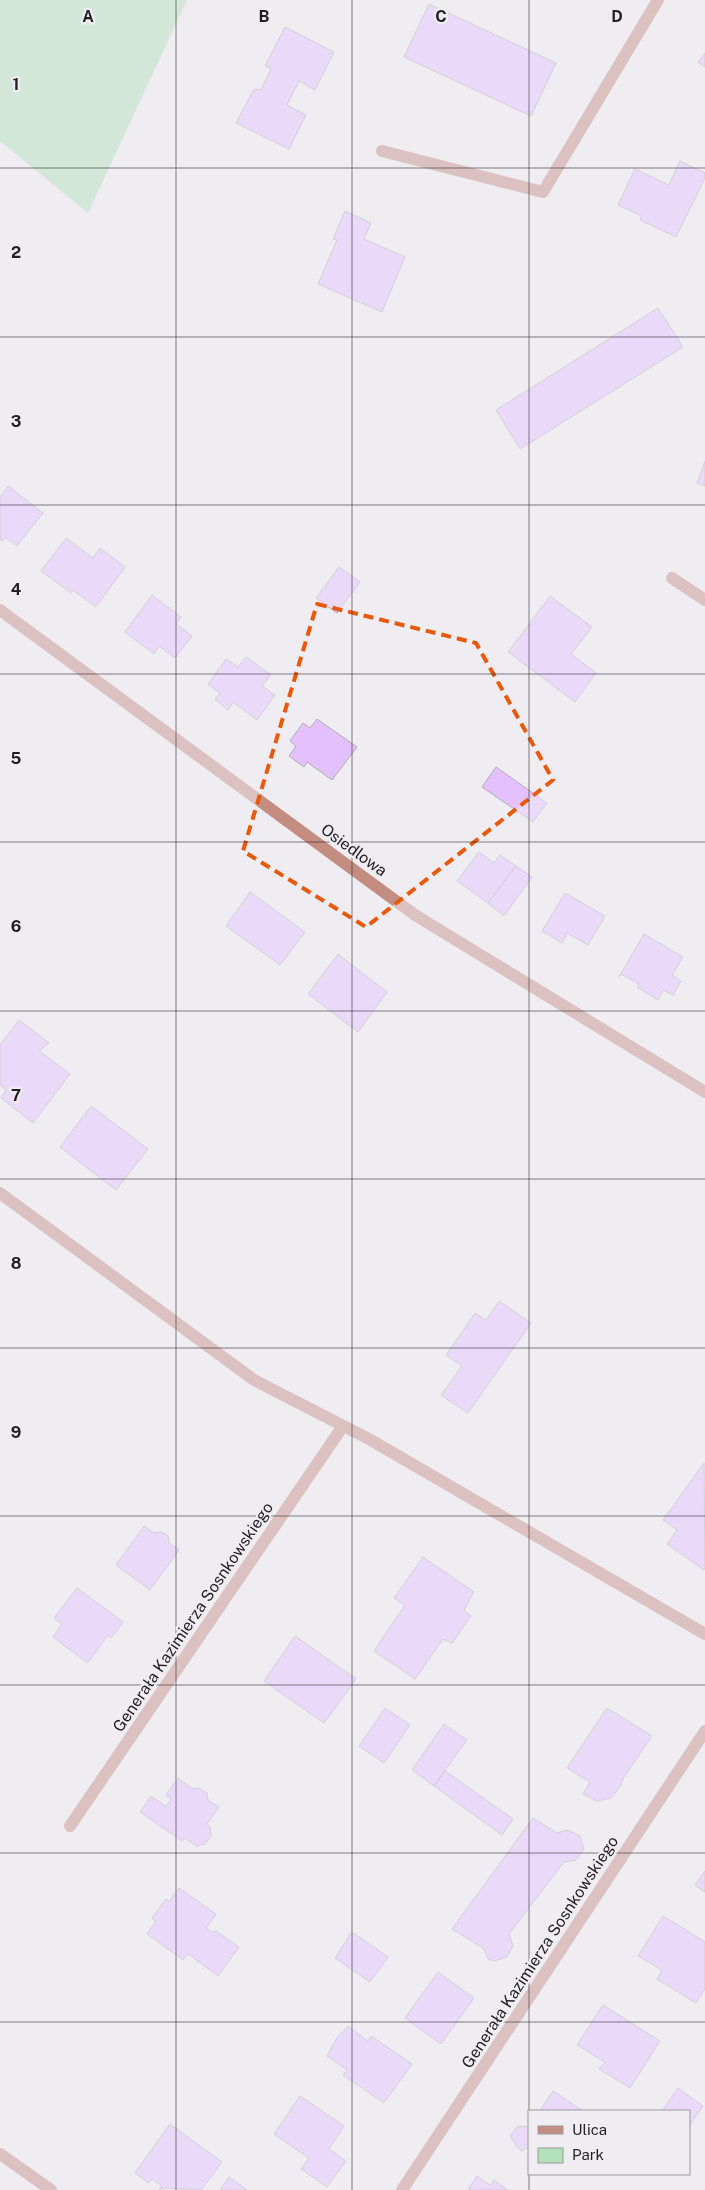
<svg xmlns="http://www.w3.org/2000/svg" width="705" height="2190" viewBox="0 0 705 2190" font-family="'Public Sans',sans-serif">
  <rect width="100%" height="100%" fill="#efecf2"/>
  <!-- green -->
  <path fill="#b2e1b9" d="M0,0H187L88,213L0,141Z"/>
  <!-- building -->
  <path fill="#e5c0fe" stroke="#b0adb2" d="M429,4L556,63L531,116L404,57Z
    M285,27L334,52L315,90L299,81L287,105L306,115L289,149L236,123L254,89L261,90L271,69L265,66Z
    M705,53V67L698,62Z
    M680,161L705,173V178L676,237L640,220L641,216L618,205L635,169L669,185Z
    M345,211L371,223L364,239L405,257L382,312L318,284L337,240L333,239Z
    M658,308L683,347L520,449L496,410Z
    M705,461V486L697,483Z
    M8,486L43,513L17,546L5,537L2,541L0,539V497Z
    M66,538L93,558L100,548L125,567L96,607L73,590L71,593L41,571Z
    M339,567L360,582L337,613L316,598Z
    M152,595L181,617L176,624L192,636L175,658L159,646L154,654L125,632Z
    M550,596L592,627L571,654L596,673L575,702L508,652Z
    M246,657L271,675L262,686L275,695L257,720L233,702L228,710L215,699L220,693L208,684L226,659L238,667Z
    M317,719L357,747L332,780L307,762L304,767L289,756L296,746L290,741L303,723L310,728Z
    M496,767L547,803L533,822L482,787Z
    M479,852L494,863L500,855L516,866L488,903L457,881Z
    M516,866L532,877L504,916L488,903Z
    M250,892L305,932L280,965L226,926Z
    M565,893L605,916L588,945L567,933L562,943L542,931Z
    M644,934L683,957L672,975L681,981L673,995L663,990L658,1000L637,987L639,984L621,974L619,977Z
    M338,954L387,992L358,1032L308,994Z
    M19,1020L49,1043L39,1051L70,1074L33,1123L1,1098L6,1090L0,1085V1045Z
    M91,1106L148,1149L116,1190L60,1147Z
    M499,1301L531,1323L468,1413L441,1395L462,1366L446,1355L475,1313L486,1320Z
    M704,1463L705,1568L704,1570L667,1544L677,1530L663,1520Z
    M144,1526L154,1533L161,1532L168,1536L169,1543L179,1550L150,1590L116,1565Z
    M423,1557L474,1592L464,1610L471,1616L452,1643L443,1639L415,1679L374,1651L405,1605L394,1598Z
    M77,1588L123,1622L111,1638L108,1635L88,1663L53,1637L62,1624L54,1618Z
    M295,1636L356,1679L324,1723L264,1681Z
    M385,1708L410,1725L384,1763L359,1746Z
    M607,1708L652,1736L624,1777L620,1787L611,1798L597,1801L583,1794L590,1782L567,1768Z
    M444,1724L467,1740L434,1786L412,1770Z
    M445,1771L513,1819L502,1835L434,1786Z
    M178,1778L193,1789L199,1788L207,1793L208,1800L219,1807L206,1825L210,1827L211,1836L205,1844L199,1845L198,1847L185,1838L182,1841L140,1812L151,1796L166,1807L171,1799L166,1795Z
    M533,1818L557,1833L567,1830L580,1836L584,1849L576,1860L564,1862L509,1934L513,1946L507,1957L495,1961L488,1959L483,1948L452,1929Z
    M705,1871V1892L695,1885Z
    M179,1888L216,1914L206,1928L212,1932L216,1931L239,1947L218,1976L188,1954L183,1960L147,1934L156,1921L152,1918L166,1899L169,1902Z
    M663,1916L705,1942V1989L696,2003L657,1979L662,1970L638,1956Z
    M352,1932L388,1957L370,1982L335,1958Z
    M438,1972L474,1998L441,2044L405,2018Z
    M603,2005L660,2041L630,2088L599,2069L605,2062L577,2045Z
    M348,2026L368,2041L371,2036L412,2064L384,2103L343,2075L347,2070L327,2056L336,2039Z
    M678,2088L703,2106L689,2126V2111H662Z
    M553,2091L583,2111H540Z
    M300,2096L344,2126L329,2149L346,2161L327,2187L301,2169L309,2158L274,2134Z
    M170,2124L222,2162L201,2190L165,2188L159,2190L162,2186L152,2179L149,2183L135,2173Z
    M518,2126L529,2127V2147L521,2151L515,2144L510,2136Z
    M477,2176L490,2185L494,2180L508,2190H468Z
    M229,2177L247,2190H220Z"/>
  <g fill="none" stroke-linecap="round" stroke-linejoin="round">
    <!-- lane -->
    <path stroke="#c38d81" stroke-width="12" d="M0,2154L51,2190"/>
    <!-- street -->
    <path stroke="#c38d81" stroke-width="12" d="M382,151L543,192L658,0
      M672,578L705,600
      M0,610L415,915L705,1092
      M0,1193L254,1380L369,1439L705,1634
      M70,1826L343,1426
      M402,2190L705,1731"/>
  </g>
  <!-- marked area -->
  <path d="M0 0H705V2190H0ZM317,604L476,643L553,780L366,927L243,851Z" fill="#efecf2" fill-opacity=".55" fill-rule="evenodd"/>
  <path fill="none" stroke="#e8590c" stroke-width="4" stroke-dasharray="10 6" stroke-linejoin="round" d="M317,604L476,643L553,780L366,927L243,851Z"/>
  <!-- grid -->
  <path fill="none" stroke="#201f21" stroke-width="1" stroke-opacity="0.55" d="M176,0V2190M352,0V2190M529,0V2111M0,168H705M0,337H705M0,505H705M0,674H705M0,842H705M0,1011H705M0,1179H705M0,1348H705M0,1516H705M0,1685H705M0,1853H705M0,2022H705M529,2111V2174M529,2174V2190"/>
  <g text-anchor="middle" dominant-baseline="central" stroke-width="4.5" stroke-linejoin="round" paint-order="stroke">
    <!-- street labels -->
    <g font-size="16" fill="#201f21" stroke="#efecf2">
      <text transform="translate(354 850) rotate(36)">Osiedlowa</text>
      <text transform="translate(193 1617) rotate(-56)">Generała Kazimierza Sosnkowskiego</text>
      <text transform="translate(540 1952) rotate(-57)">Generała Kazimierza Sosnkowskiego</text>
    </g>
  </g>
  <g font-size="16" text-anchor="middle" font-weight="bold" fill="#201f21" stroke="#efecf2" stroke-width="4.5" stroke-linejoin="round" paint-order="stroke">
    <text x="88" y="22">A</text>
    <text x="264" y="22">B</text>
    <text x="441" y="22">C</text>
    <text x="617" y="22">D</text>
    <text x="16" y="90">1</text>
    <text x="16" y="258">2</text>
    <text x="16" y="427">3</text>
    <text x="16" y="595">4</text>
    <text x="16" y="764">5</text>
    <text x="16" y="932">6</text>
    <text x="16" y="1101">7</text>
    <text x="16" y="1269">8</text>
    <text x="16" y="1438">9</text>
  </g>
  <!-- legend -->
  <rect x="528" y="2110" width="162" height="65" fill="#efecf2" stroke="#9c9a9e"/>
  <rect x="538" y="2126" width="25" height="8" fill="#c38d81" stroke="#9c9a9e"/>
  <text x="572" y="2135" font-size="15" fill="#201f21">Ulica</text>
  <rect x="538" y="2148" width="25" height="15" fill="#b2e1b9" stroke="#9c9a9e"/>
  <text x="572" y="2160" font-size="15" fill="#201f21">Park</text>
</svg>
